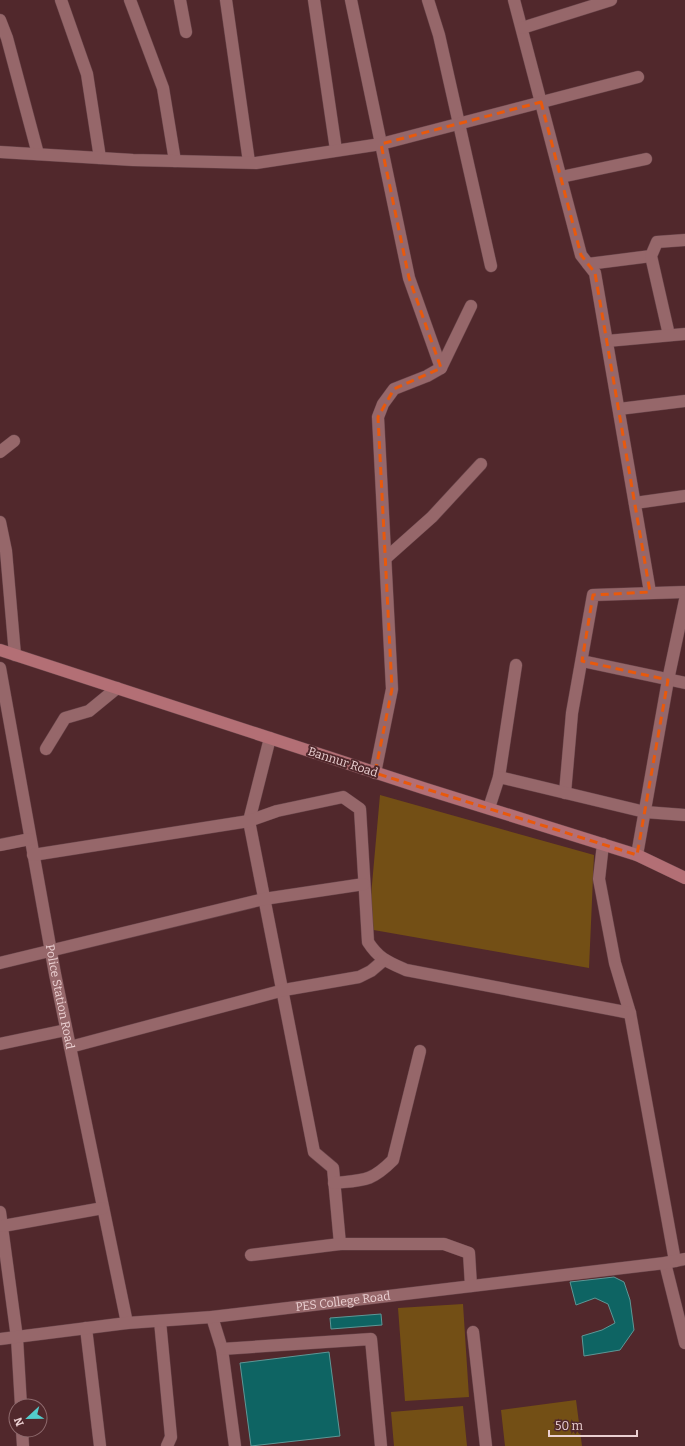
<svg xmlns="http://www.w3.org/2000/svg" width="685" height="1446" viewBox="0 0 685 1446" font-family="Bitter,serif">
  <rect width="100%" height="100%" fill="#51282c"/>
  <!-- green -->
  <path fill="#734f15" d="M380,795L594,855L589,968L368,929Z
    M463,1304L469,1397L405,1401L398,1308Z
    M576,1400L582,1446H505L501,1410Z
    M463,1406L467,1446H394L391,1412Z"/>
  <!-- building -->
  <path fill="#0e6463" stroke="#5d9796" d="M614,1277L624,1282L630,1300L634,1330L620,1350L584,1356L582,1336L602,1330L615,1323L608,1304L595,1298L576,1305L570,1282Z
    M381,1314L382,1325L331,1329L330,1318Z
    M329,1352L340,1436L251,1446L240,1363Z"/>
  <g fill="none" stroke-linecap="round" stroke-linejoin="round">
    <!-- minor casing -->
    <g stroke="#684449" stroke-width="13">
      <g id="minor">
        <path d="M61,0L87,74L100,158"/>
        <path d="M130,0L163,88L175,161"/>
        <path d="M180,0L186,32"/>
        <path d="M226,0L249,162"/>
        <path d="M314,0L336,150"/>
        <path d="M351,0L409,278L441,368"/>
        <path d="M428,0L439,35L491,266"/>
        <path d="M514,0L581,255L595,273L650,592"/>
        <path d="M0,20L7,38L38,154"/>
        <path d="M522,28L611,0"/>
        <path d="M0,152L133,160L256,163L381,144L638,77"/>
        <path d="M561,177L646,159"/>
        <path d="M588,264L651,256"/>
        <path d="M669,335L651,256L657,242L685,240"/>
        <path d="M607,341L685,334"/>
        <path d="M619,409L685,401"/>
        <path d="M0,452L14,441"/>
        <path d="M635,503L685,496"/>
        <path d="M0,522L6,551L15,655"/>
        <path d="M386,558L432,517L481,464"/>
        <path d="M582,661L685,683"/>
        <path id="s1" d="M0,668L55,974L127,1323"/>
        <path d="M270,738L249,821L314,1152L333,1168L340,1244"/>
        <path d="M46,749L65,718L89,711L117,688"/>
        <path d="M375,773L392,689L378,417L383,404L394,389L427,376L441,368L471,306"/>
        <path d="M499,777L516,665"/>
        <path d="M565,793L572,713L593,595L685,592"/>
        <path d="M489,808L499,777L645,812L685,815"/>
        <path d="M603,844L599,879L615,963L630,1013L675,1261"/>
        <path d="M0,845L30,839"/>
        <path d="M33,855L249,821L277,811L343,797L360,809L368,942C379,959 388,962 406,970L630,1013"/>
        <path d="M637,855L668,680L685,600"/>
        <path d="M0,963L264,899L364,884"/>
        <path d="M0,1044L66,1030"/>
        <path d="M70,1047L284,990L359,977L371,971L384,960"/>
        <path d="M334,1183C364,1180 371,1182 393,1160L420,1051"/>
        <path d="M0,1212L17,1338L21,1406"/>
        <path d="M3,1226L103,1208"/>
        <path d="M251,1255L340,1244H444L469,1253L471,1286"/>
        <path d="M665,1263L685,1343"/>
        <path d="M212,1317L222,1349L235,1446"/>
        <path d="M160,1321L171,1437L167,1446"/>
        <path d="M86,1328L100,1446"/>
        <path d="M473,1332L486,1446"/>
        <path id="s2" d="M0,1339L127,1323L212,1317L665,1263L685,1259"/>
        <path d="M222,1349L371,1339L381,1446"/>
        <path d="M22,1430L23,1446"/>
      </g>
    </g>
    <!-- major casing -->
    <g stroke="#684449" stroke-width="13">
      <path id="major" d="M0,650L426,789L637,855L685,878"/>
    </g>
    <!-- minor -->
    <use href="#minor" stroke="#96676a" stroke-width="12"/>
    <!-- major -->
    <use href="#major" stroke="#b36f75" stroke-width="12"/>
  </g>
  <!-- marked area -->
  <path fill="none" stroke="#e8590c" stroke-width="3" stroke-dasharray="8 5" stroke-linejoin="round" d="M541,102L581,255L595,273L650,592L593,595L582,661L668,680L637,855L375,773L392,689L378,417L394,389L441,368L409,278L381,144Z"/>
  <g text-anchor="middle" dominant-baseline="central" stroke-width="4" stroke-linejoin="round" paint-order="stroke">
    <!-- street labels -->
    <g font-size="12" fill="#ebd0d2" stroke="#51282c">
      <text transform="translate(343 762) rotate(18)">Bannur Road</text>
      <text stroke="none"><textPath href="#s1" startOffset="334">Police Station Road</textPath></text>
      <text stroke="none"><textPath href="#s2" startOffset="345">PES College Road</textPath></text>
    </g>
  </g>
  <!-- north arrow -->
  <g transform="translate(28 1418) rotate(248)"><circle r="19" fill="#51282c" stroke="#8f6b6e"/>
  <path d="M0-3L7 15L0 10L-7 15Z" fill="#52cdcc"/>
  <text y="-6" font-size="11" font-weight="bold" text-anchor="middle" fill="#ebd0d2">N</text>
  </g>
  <!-- scale -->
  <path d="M549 1430v6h88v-6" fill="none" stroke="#ebd0d2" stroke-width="2"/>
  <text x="555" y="1430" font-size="12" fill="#ebd0d2" stroke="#51282c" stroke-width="3" paint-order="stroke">50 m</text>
</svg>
